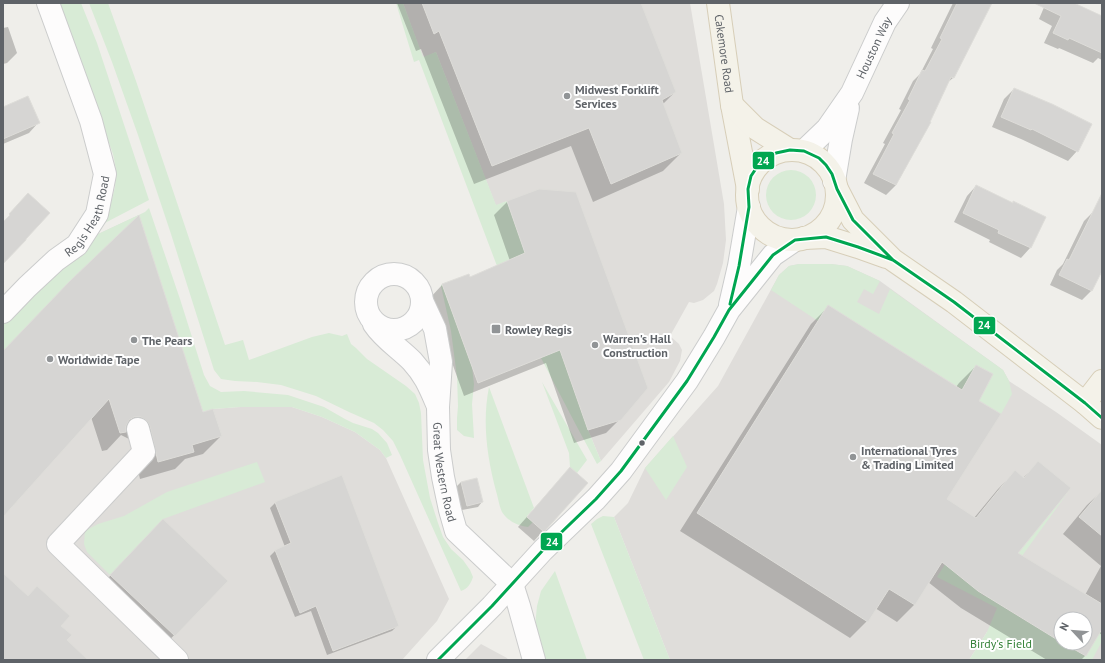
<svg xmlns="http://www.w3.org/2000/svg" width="1105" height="663" viewBox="0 0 1105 663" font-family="'PT Sans',sans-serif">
  <rect width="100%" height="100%" fill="#efeeea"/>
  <!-- industrial -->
  <path fill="#dfddda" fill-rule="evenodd" d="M403,3H690L724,204L726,240L723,263L717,284L714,291L703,300L694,303L689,302L670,336L679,344L682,350L680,361L669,382L601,461L588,430L507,201L496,206L436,52L423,58Z
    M139,215L203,412L213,409L240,407H292L322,417L355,432L380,450L386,458L449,599L437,621L402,660H3V313L96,235Z
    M799,264H831L847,266L880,281L1003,370L1009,381L1056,412L1102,445V660H1068L987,632L969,660H670L614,517L628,503L645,468L718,386L779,275L789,266ZM1061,619H1085V643H1061Z
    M481,644L507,658L508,660H465Z"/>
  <!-- green -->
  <path fill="#d8ebd6" d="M60,3H81L97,43L149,200L101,225L111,203L115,187L116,170L113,154L92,97Z
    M89,3H108L136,81L225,345L243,340L249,360L312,337L329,333L342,336L347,334L351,344L356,348L367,359L406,386L415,394L419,403L421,413L423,460L430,498L438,523L443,537L451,549L463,560L470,570L473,577C471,583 468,589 461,591L400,455L393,441L383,430L374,423L349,412L316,396L281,385L257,382L235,381L221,379L214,370L171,234L138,135L112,62Z
    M396,3H403L423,57L436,52L496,205L507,201L588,430L601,461L597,464L576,425L541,358L497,266L419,60L414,62Z
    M766 195a25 25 0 1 1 50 0a25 25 0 1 1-50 0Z
    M149,208L180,299L204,375L210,386L221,392L244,391L288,395L324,407L345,419L353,423L372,429L378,433L387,443L392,455L386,458L380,450L355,432L322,417L292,407H240L213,409L203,412L124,230L70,281L3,351V323L33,290L63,267L78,258L91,244L96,235L145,212Z
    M799,264H831L847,266L880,281L873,294L864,289L857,302L879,314L890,289L1003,370L1009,381L1012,394L1001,414L828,305L818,321L771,290L779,275L789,266Z
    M442,284L472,367L474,384L472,404L474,438L464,436L457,430V418L458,406L457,377L451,331L441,286Z
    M542,382L587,460L577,473L570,467L569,453Z
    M489,387L534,508L527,516L533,522L528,527C517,526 508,521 502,512C499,506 498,497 496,491C487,457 482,422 489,387Z
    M673,436L687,467L666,500L645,468Z
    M257,462L265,482L163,519L110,575L87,552L84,544L85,531L98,524L124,516L167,492Z
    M1071,488L1022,556L995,602L1061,642V643H1063L1085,656L1102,629V641L1092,660H969L987,632L997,608L937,577L970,525L984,537L955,573L984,596Z
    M603,516L614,517L670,660H644L591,524L597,519Z
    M555,571L587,660H546L535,626L537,606L541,591Z"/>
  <!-- shadow -->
  <path fill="#0003" fill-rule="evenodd" d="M397,3H640L675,92L663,104L681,153L663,171L593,202L571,146L474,184L421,49L416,51Z
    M953,3H991L953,78L947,83L929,122L930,123L896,185L886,195L864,183L885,144L883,143L901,110L899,109L913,81L920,74L933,49L931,48Z
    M1047,3H1072L1102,16V60L1098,58L1093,63L1059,48L1058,49L1044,43L1052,26L1039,19L1045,5Z
    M8,27L17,53L7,63L3,64V28Z
    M1014,89L1077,151L1068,161L1021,139L992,127L1004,99Z
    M3,108L38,123L29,133L3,144Z
    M976,186L1045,218L1030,248L1021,258L989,242L990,240L954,222L967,196Z
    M1102,198V268L1092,290L1082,300L1050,285L1057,270L1063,264L1084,221L1094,211Z
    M507,202L620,419L606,433L574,443L546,363L464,396L429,299L442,285L468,276L469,278L510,261L494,215Z
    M828,307L956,387L959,383L976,366L978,401L946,500L974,518L998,489L1015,472L1023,478L1038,463L1017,554L1085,595L1101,566L1063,534L1087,505L1102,491V635L1099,633L1085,656L1081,660H1047L961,608L928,582L914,605L897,622L875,608L867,621L850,638L680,531L811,324ZM1061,619H1085V643H1061Z
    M3,351L202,413L221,436L203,454L185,459L175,469L140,479L132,444L129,439L121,435L107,450L102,451L91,417L3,516Z
    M570,468L543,531L534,541L518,527Z
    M461,482L482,502L478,507L462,510L456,487Z
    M275,503L397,626L392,631L327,655L311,611L295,617L270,556L275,551L285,547L270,508Z
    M163,520L226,581L156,654L93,594Z"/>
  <!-- building -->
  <path fill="#d6d5d3" stroke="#deddd9" d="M422,3H641L676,92L662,100L682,153L611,184L589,128L492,166L439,31L434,34Z
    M957,3H992L954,78L951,77L930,122H931L896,185L873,174L894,134L892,133L910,100L908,99L922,70L925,71L942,39L940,38Z
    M1034,3H1074L1102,16V53L1069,38L1068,40L1053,33L1061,16Z
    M1014,88L1052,104L1092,124L1078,152L1032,129L1031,130L1001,117Z
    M28,96L40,123L3,139V107Z
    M976,185L1013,203V201L1046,217L1031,248L998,233L999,230L963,213Z
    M539,189L576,192L648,388L621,420L588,430L560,350L478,383L442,284L469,274L470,277L525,253L507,201Z
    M28,193L50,213L26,239V240L3,264V222L10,215L9,214Z
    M1102,193V271L1092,291L1059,275L1067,259L1069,260Z
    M139,215L203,412L213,409L222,436L192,445L194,452L158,462L150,426L147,421L141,417H134L129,420L126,426V432L120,433L109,399L3,517V351L70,281Z
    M828,305L962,390L976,365L993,374L979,401L1001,414L947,499L976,518L1015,470L1024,478L1038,461L1071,488L1018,553L1102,604V629L1086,656L1063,643H1085V619H1061V642L978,591L942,562L915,605L889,589L868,622L697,513Z
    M570,467L588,483L544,532L527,517Z
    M342,475L399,626L333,651L316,606L300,613L275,550L291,543L275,502Z
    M477,478L483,502L467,506L461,482Z
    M1102,490V536L1079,517Z
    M163,519L228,581L175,636L110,575Z
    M3,573L28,596L37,586L70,616L61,626L72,635L67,640L88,660H3Z"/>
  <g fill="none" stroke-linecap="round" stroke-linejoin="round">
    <!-- minor casing -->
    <g stroke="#cbcccc" stroke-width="24">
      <g id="minor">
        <path id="s1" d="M804,151L827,129L852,93L885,22L898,3"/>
        <path d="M834,181L841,139L848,108"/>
        <circle cx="394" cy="302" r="28"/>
        <path id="s2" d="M422,301L435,329L441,362L438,407L439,450L443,477L450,510L456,531L512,584L519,606L534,660"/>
        <path d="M730,305L739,266L749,207"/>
        <path id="s3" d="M3,312L27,287L56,260L77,245L97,214L105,174L91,121L48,3"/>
        <path d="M374,324C384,339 399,348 412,361C425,375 430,388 437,404"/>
        <path d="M138,429L144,452L58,544L177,660"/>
        <path d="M438,660L492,606L543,550L596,499L621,471L687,381L714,337L729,310L773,255L795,240"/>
      </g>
    </g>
    <!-- major casing -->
    <g stroke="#d7ceb8" stroke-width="24">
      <g id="major">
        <path id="s4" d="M718,3L732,105L748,189"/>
        <path d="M732,105L755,128L790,150"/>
        <circle cx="792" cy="195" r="45"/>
        <path d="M837,189L853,220L893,260L954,302L1085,403L1102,418"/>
        <path d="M804,238L826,237L858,247L886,257"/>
        <path d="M1085,403L1102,381"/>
      </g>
    </g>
    <!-- minor -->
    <use href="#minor" stroke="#fdfcfc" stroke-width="22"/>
    <!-- major -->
    <use href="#major" stroke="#f4f2e9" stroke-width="22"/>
    <!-- bus-1 casing -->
    <g stroke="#fff" stroke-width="6">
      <path id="bus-1" d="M730,304L739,266L749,207L748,189L751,176L757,167L763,161L776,153L790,150L804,151L819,158L826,165L832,174L837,189L853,220L893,260L954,302L1085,403L1102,418
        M438,660L492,606L543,550L596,499L621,471L687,381L714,337L729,310L773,255L795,240L826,237L858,247L893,260"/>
    </g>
    <!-- bus-1 -->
    <use href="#bus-1" stroke="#00a651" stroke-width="3"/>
  </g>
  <!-- markers -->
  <g fill="#919496" stroke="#fff" stroke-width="1.5">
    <circle cx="567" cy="96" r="4"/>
    <rect x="491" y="324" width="10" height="10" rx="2"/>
    <circle cx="134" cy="340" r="4"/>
    <circle cx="595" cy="345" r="4"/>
    <circle cx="50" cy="359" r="4"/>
    <circle cx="853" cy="457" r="4"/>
  </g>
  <circle fill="#5f6368" stroke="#fff" stroke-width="1.5" cx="642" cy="443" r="3.5"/>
  <g text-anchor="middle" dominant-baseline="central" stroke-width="4" stroke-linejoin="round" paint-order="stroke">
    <!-- street labels -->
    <g font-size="12" fill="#5f6368" stroke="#fff">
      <text stroke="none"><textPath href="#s1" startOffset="126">Houston Way</textPath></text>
      <text stroke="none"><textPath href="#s4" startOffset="51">Cakemore Road</textPath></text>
      <text stroke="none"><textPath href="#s3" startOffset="131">Regis Heath Road</textPath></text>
      <text stroke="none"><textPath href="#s2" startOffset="175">Great Western Road</textPath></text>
    </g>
    <!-- poi labels -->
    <g font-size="12" font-weight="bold" fill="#5f6368" stroke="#fff" text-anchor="start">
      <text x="575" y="89">Midwest Forklift<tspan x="575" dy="14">Services</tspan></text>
      <text x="505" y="329">Rowley Regis</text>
      <text x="603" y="338">Warren's Hall<tspan x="603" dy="14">Construction</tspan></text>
      <text x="142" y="340">The Pears</text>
      <text x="58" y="359">Worldwide Tape</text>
      <text x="861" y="450">International Tyres<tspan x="861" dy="14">&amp; Trading Limited</tspan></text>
    </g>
    <!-- park labels -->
    <g font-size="12" fill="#348238" stroke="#fff">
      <text x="1001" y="643">Birdy's Field</text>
    </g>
  </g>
  <g stroke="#fff" stroke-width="1.5">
    <rect x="752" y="151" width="23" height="19" rx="4" fill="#00a651"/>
    <rect x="973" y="316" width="23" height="19" rx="4" fill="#00a651"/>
    <rect x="540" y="532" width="23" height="19" rx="4" fill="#00a651"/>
  </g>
  <g font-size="11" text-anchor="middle" font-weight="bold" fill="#fff">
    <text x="763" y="165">24</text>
    <text x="984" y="329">24</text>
    <text x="552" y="546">24</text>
  </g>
  <!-- border -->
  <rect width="1105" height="663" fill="none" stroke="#5f6368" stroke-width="8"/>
  <!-- north arrow -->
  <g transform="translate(1073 631) rotate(296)"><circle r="19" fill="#ffffff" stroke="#bfc1c3"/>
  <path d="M0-3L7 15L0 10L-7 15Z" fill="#919496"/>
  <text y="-6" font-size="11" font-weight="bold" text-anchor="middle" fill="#5f6368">N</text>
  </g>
</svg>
